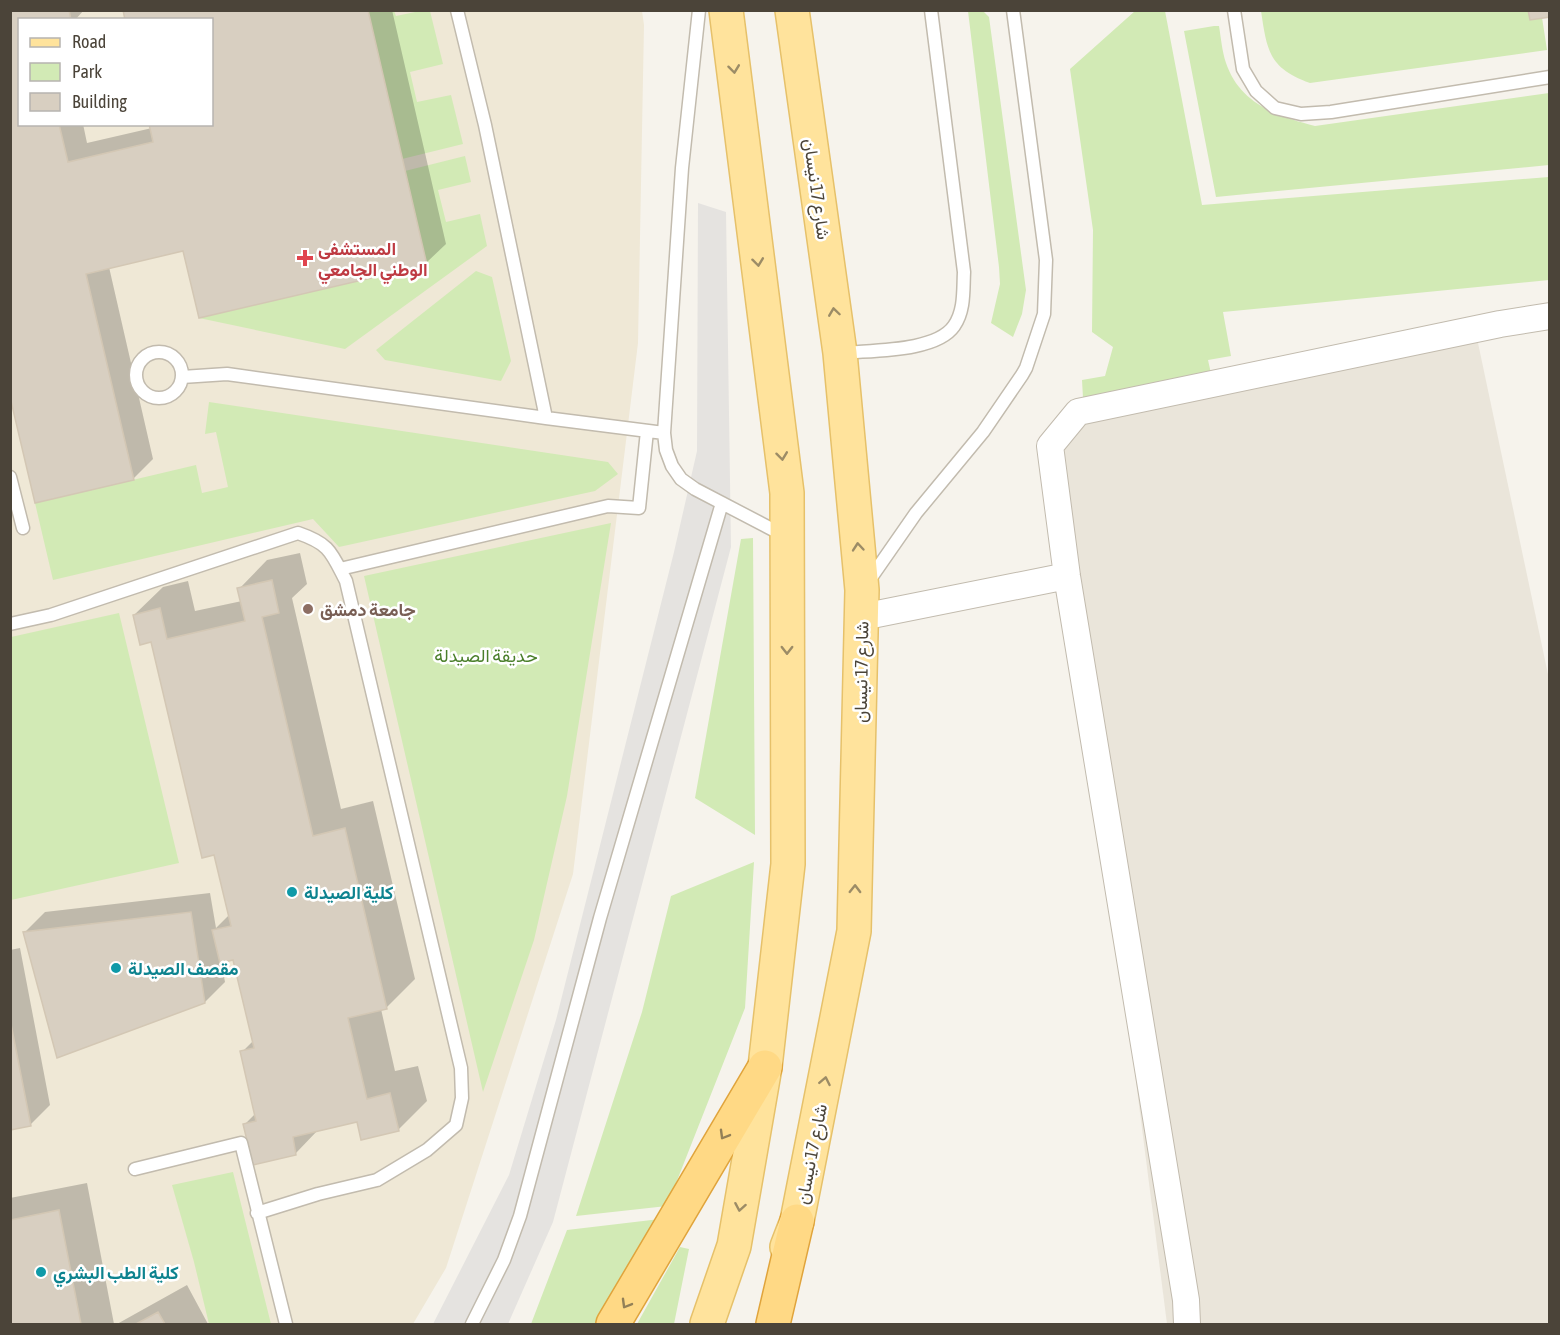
<svg xmlns="http://www.w3.org/2000/svg" width="1560" height="1335" viewBox="0 0 1560 1335" font-family="'Asap Condensed',Vazirmatn,sans-serif">
  <rect width="100%" height="100%" fill="#f6f3ec"/>
  <!-- residential -->
  <path fill="#eae5da" d="M1474,324L1549,679V1324H1167L1052,424Z"/>
  <!-- education -->
  <path fill="#efe8d6" fill-rule="evenodd" d="M10,11H642L644,25L638,343L573,874L446,1268L413,1324H11ZM20,20H212V124H20Z"/>
  <!-- green -->
  <path fill="#d2eab5" d="M368,11H394L396,16L420,11H430L443,64L410,72L417,102L451,95L463,144L402,159Z
    M968,11H983L989,17L1026,290L1022,314L1013,337L991,323L1000,284L999,267Z
    M1135,11H1165L1202,205L1549,177V280L1223,312L1231,356L1208,360L1212,378L1083,398L1082,380L1105,376L1113,347L1092,332L1093,230L1070,69Z
    M1261,11H1541L1547,50L1310,83C1269,68 1267,51 1261,11Z
    M1214,26H1219C1221,38 1222,51 1226,63C1240,104 1277,116 1315,126L1549,93V165L1216,197L1184,31Z
    M465,156L471,182L438,190L446,222L480,214L487,246L345,349L199,318L405,171Z
    M476,271L492,277L511,361L501,381L385,360L376,350Z
    M209,402L608,462L618,474L595,491L339,547L313,519L53,580L35,503L196,465L202,493L228,487L216,432L205,434Z
    M611,523L567,796L534,940L483,1092L364,576Z
    M753,538L755,835L695,798L741,539Z
    M119,613L179,863L11,900V637Z
    M754,862L745,1008L667,1206L576,1216L642,1012L671,896Z
    M233,1172L271,1324H209L194,1262L172,1185Z
    M660,1219L599,1324H531L567,1230Z
    M680,1247L689,1249L674,1324H637Z"/>
  <!-- parking -->
  <path fill="#e5e3e0" d="M698,203L726,212L731,547L553,1222L508,1324H433L509,1175L556,1020L674,552L697,451Z"/>
  <!-- shadow -->
  <path fill="#0003" d="M10,10H84L75,20H20V124H83L87,143L152,128L212,124V20L124,10H392L446,244L426,263L184,249L109,267L153,459L133,479L10,390Z
    M300,553L307,584L292,598L341,809L373,801L415,979L387,1007L381,1009L395,1071L418,1066L427,1101L399,1129L358,1120L319,1129L296,1153L245,1124L256,1113L242,1052L254,1040L234,958L221,961L225,982L205,1002L25,932L45,912L210,893L216,928L230,914L215,853L153,640L134,615L163,587L188,581L195,611L242,601L239,589L267,560Z
    M20,948L50,1105L30,1125L10,1129V950Z
    M87,1183L114,1324H10V1198Z
    M187,1285L208,1324H117Z"/>
  <!-- building -->
  <path fill="#d8cfc1" stroke="#d3c7b4" stroke-width="1.5" d="M10,10H69L71,20H20V124H59L68,162L153,142L149,124H212V20H125L123,10H368L427,265L199,318L183,251L86,274L134,480L35,503L10,397Z
    M1528,10H1550V17L1530,20Z
    M272,580L279,613L262,617L313,836L345,828L387,1009L348,1018L367,1099L390,1093L399,1131L361,1140L357,1122L293,1137L296,1155L253,1165L243,1124L256,1121L240,1051L254,1048L233,960L220,963L212,930L231,926L214,855L202,858L151,642L140,645L133,615L160,608L167,639L245,621L237,588Z
    M191,912L205,1003L57,1058L23,932Z
    M10,1019L31,1126L10,1130Z
    M59,1210L81,1324H10V1220Z
    M158,1312L165,1324H136Z"/>
  <g fill="none" stroke-linecap="round" stroke-linejoin="round">
    <!-- service casing -->
    <g stroke="#c2bbae" stroke-width="15">
      <path id="service" d="M457,10L485,125L546,418
        M699,10L682,168L664,433L666,450L672,466L681,479L695,489L785,536
        M1234,10L1243,69L1256,91L1275,108L1301,114L1331,112L1550,77
        M136 375a23 23 0 1 1 46 0a23 23 0 1 1-46 0Z
        M843,353C872,350 936,352 954,326C965,310 963,290 964,272L931,10
        M182,377L227,374L546,418L664,433
        M10,477L23,528
        M340,569L608,506L639,508L647,431
        M868,582L916,513L983,432L1022,375L1026,368L1044,314L1046,260L1013,10
        M10,624L51,615L298,533C330,544 331,552 346,581L461,1068L462,1098L456,1125L427,1150L377,1180L318,1194L257,1213
        M135,1169L241,1143L286,1324
        M472,1324L504,1260L520,1216L600,918L722,503"/>
    </g>
    <!-- minor casing -->
    <g stroke="#c2bbae" stroke-width="28">
      <path id="minor" d="M862,617L1067,576
        M1187,1324L1186,1300L1067,576L1050,446L1078,412L1500,324L1550,316"/>
    </g>
    <!-- primary casing -->
    <g stroke="#e6c16a" stroke-width="36">
      <path id="primary" d="M787,1247L797,1221L854,931L862,590L840,353L792,10
        M707,1324L734,1246L765,1067L788,864L787,493L726,10"/>
    </g>
    <!-- trunk casing -->
    <g stroke="#e0a43c" stroke-width="36">
      <path id="trunk" d="M613,1324L765,1067
        M773,1324L797,1221"/>
    </g>
    <!-- service -->
    <use href="#service" stroke="#fff" stroke-width="12"/>
    <!-- minor -->
    <use href="#minor" stroke="#fff" stroke-width="26"/>
    <!-- primary -->
    <use href="#primary" stroke="#ffe39c" stroke-width="33"/>
    <!-- trunk -->
    <use href="#trunk" stroke="#ffd985" stroke-width="33"/>
  </g>
  <!-- one-way arrows -->
  <defs><path id="oneway-chevron" d="M-2-3.5L2.5 0L-2 3.5" fill="none" stroke-width="1.6" stroke-linecap="round" stroke-linejoin="round" transform="scale(1.5)"/></defs>
  <g stroke="#9c8c66">
    <use href="#oneway-chevron" transform="translate(734 69) rotate(83)"/>
    <use href="#oneway-chevron" transform="translate(758 262) rotate(83)"/>
    <use href="#oneway-chevron" transform="translate(834 312) rotate(-98)"/>
    <use href="#oneway-chevron" transform="translate(782 456) rotate(83)"/>
    <use href="#oneway-chevron" transform="translate(858 547) rotate(-95)"/>
    <use href="#oneway-chevron" transform="translate(787 650) rotate(90)"/>
    <use href="#oneway-chevron" transform="translate(855 889) rotate(-89)"/>
    <use href="#oneway-chevron" transform="translate(825 1081) rotate(-79)"/>
    <use href="#oneway-chevron" transform="translate(740 1207) rotate(100)"/>
  </g>
  <g stroke="#938057">
    <use href="#oneway-chevron" transform="translate(724 1135) rotate(120)"/>
    <use href="#oneway-chevron" transform="translate(626 1304) rotate(120)"/>
  </g>
  <!-- markers -->
  <path fill="#e0444e" stroke="#fff" stroke-width="2" d="M302 249h6v6h6v6h-6v6h-6v-6h-6v-6h6z"/>
  <circle fill="#8d6e63" stroke="#fff" stroke-width="2" cx="308" cy="609" r="6"/>
  <g fill="#0f9aa8" stroke="#fff" stroke-width="2">
    <circle cx="292" cy="892" r="6"/>
    <circle cx="116" cy="968" r="6"/>
    <circle cx="41" cy="1272" r="6"/>
  </g>
  <g text-anchor="middle" dominant-baseline="central" stroke-width="5" stroke-linejoin="round" paint-order="stroke">
    <!-- street labels -->
    <g font-size="18" fill="#4b4439" stroke="#fff">
      <text transform="translate(817 189) rotate(82)">شارع 17 نيسان</text>
      <text transform="translate(861 672) rotate(-89)">شارع 17 نيسان</text>
      <text transform="translate(811 1154) rotate(-79)">شارع 17 نيسان</text>
    </g>
    <!-- health labels -->
    <g font-size="18" font-weight="bold" fill="#be3a42" stroke="#fff" text-anchor="start">
      <text x="318" y="248">المستشفى<tspan x="318" dy="21">الوطني الجامعي</tspan></text>
    </g>
    <!-- education labels -->
    <g font-size="18" font-weight="bold" fill="#785e54" stroke="#fff" text-anchor="start">
      <text x="320" y="609">جامعة دمشق</text>
    </g>
    <!-- park labels -->
    <g font-size="18" fill="#4a7f2a" stroke="#fff">
      <text x="486" y="655">حديقة الصيدلة</text>
    </g>
    <!-- culture labels -->
    <g font-size="18" font-weight="bold" fill="#0d838f" stroke="#fff" text-anchor="start">
      <text x="304" y="892">كلية الصيدلة</text>
      <text x="128" y="968">مقصف الصيدلة</text>
      <text x="53" y="1272">كلية الطب البشري</text>
    </g>
  </g>
  <!-- border -->
  <rect width="1560" height="1335" fill="none" stroke="#4b4439" stroke-width="24"/>
  <!-- legend -->
  <rect x="18" y="18" width="195" height="108" fill="#ffffff" stroke="#b7b4b0" stroke-width="1.5"/>
  <rect x="30" y="38" width="30" height="9" fill="#ffe39c" stroke="#b7b4b0" stroke-width="1.5"/>
  <text x="72" y="48" font-size="18" fill="#4b4439">Road</text>
  <rect x="30" y="63" width="30" height="18" fill="#d2eab5" stroke="#b7b4b0" stroke-width="1.5"/>
  <text x="72" y="78" font-size="18" fill="#4b4439">Park</text>
  <rect x="30" y="93" width="30" height="18" fill="#d8cfc1" stroke="#b7b4b0" stroke-width="1.5"/>
  <text x="72" y="108" font-size="18" fill="#4b4439">Building</text>
</svg>
